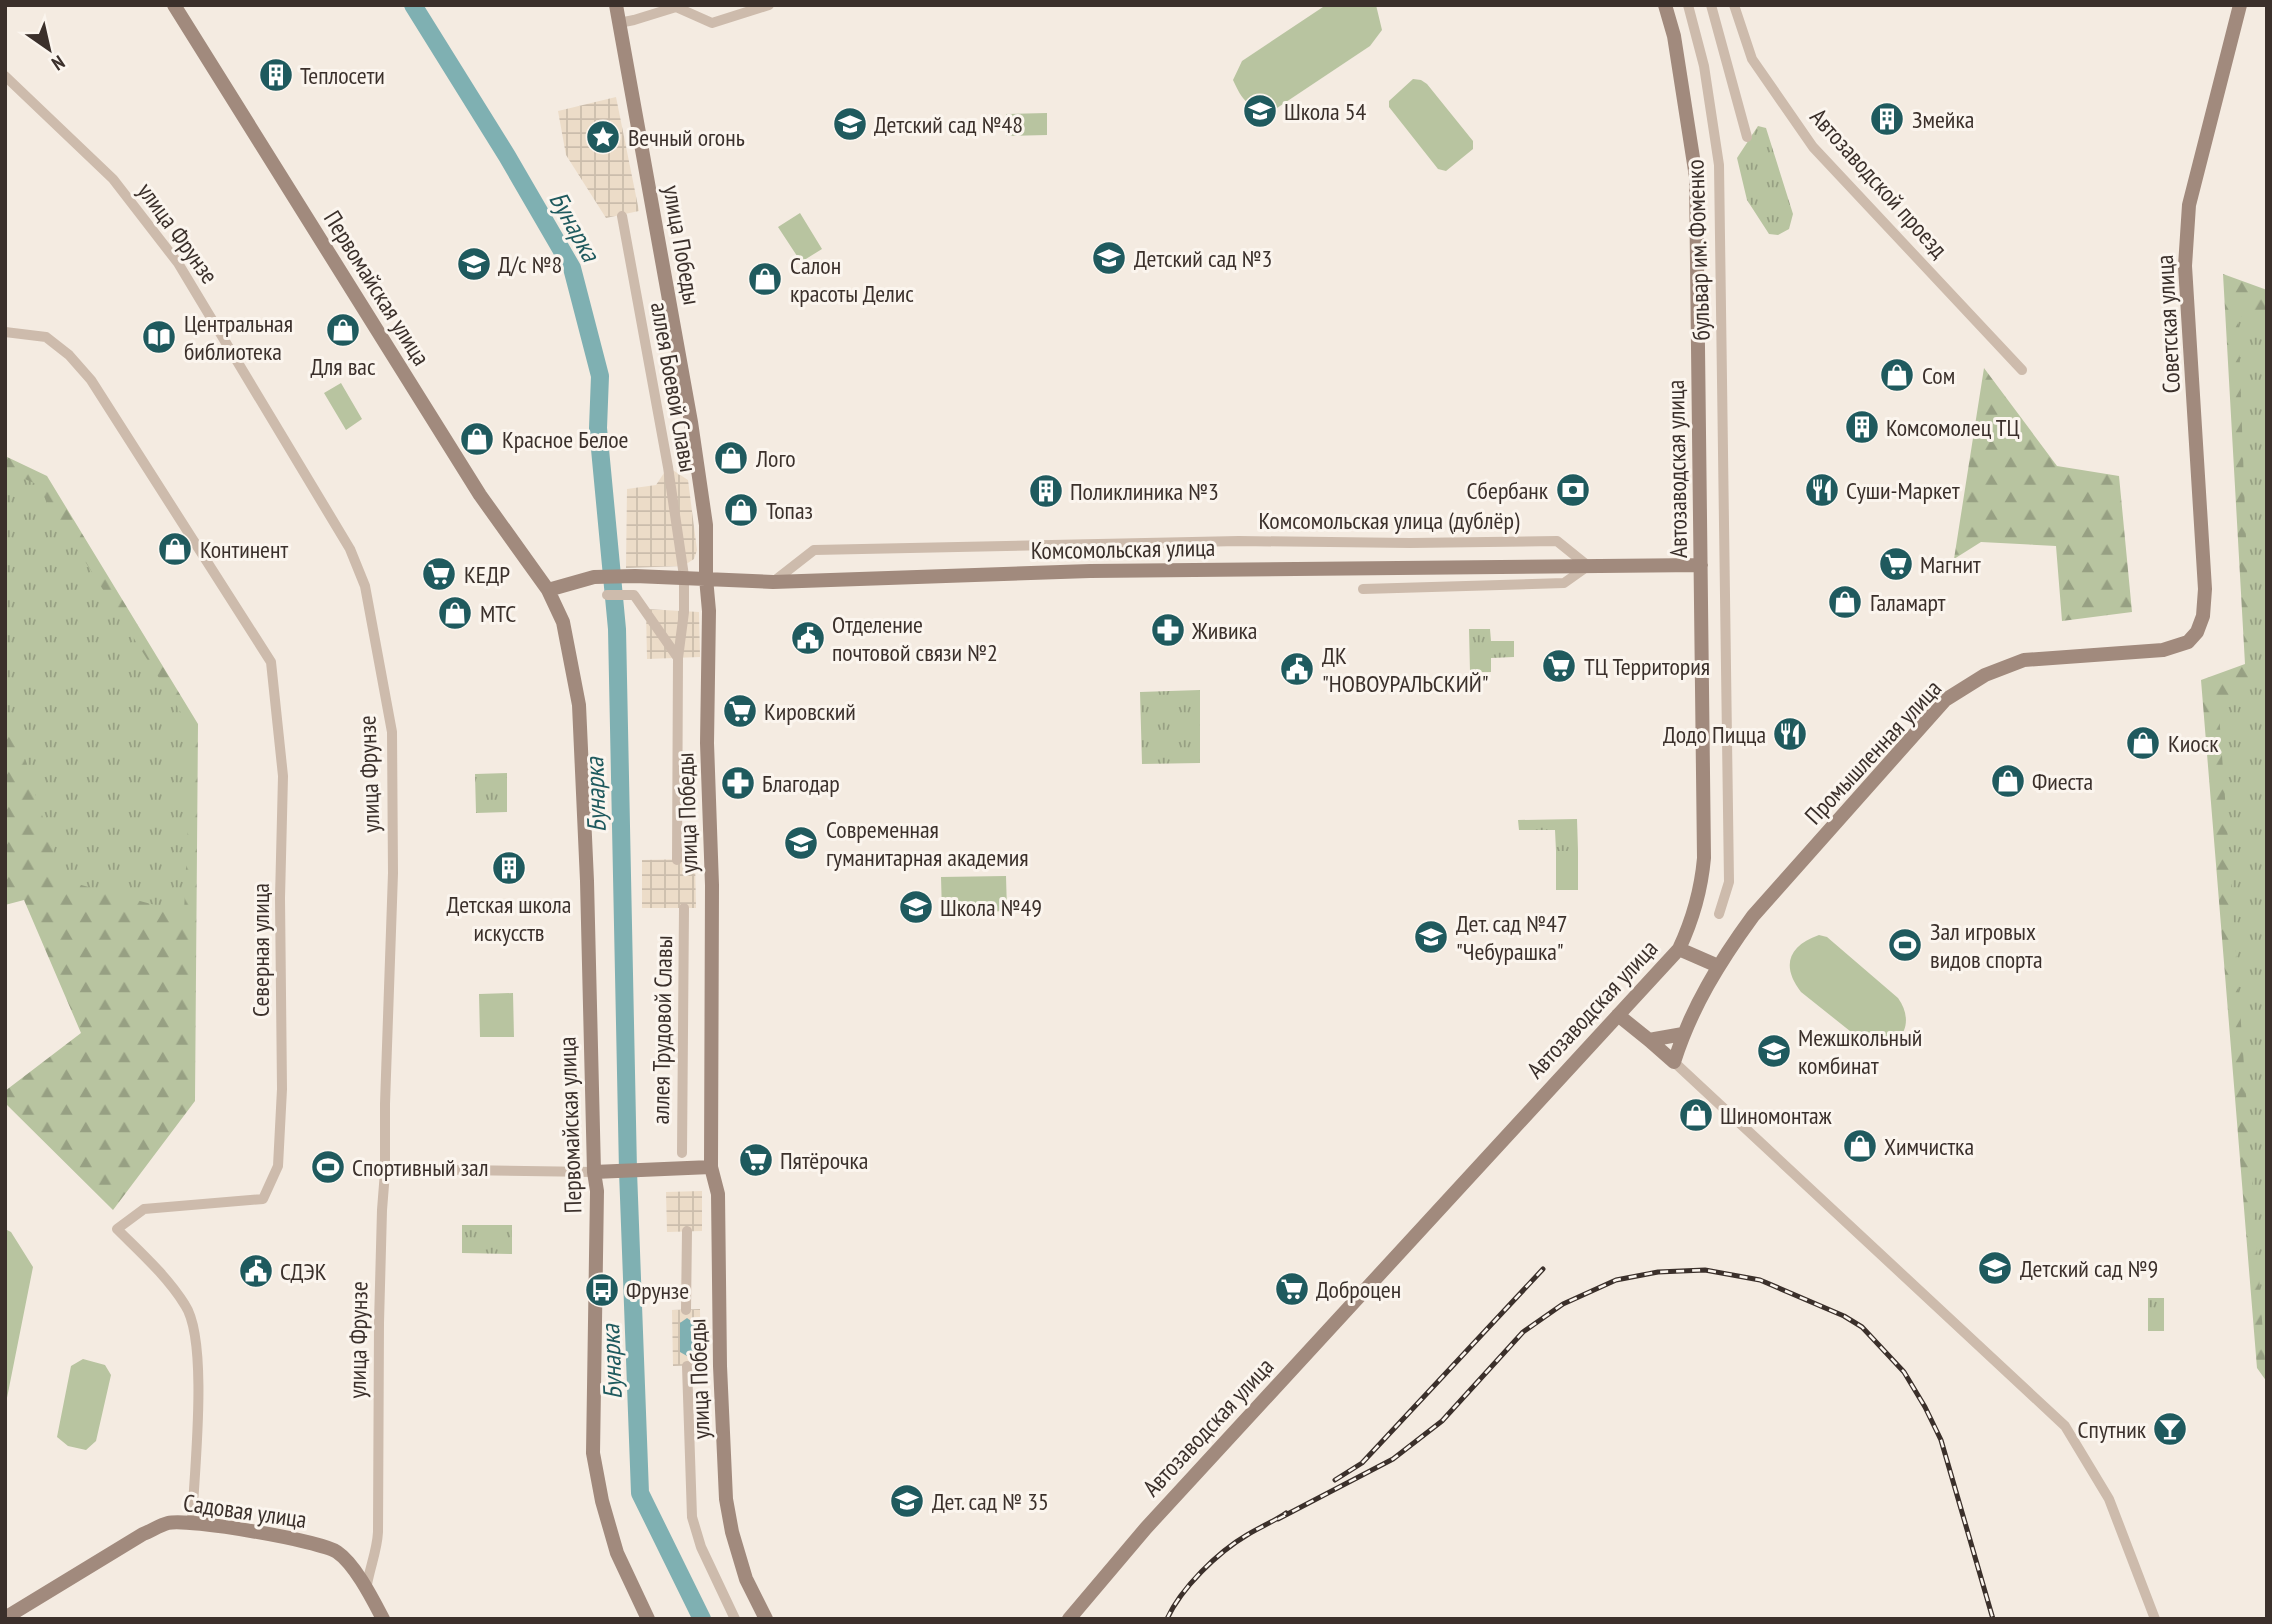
<svg xmlns="http://www.w3.org/2000/svg" width="2272" height="1624" viewBox="0 0 2272 1624" font-family="'PT Sans Narrow',sans-serif">
  <defs>
    <pattern id="forest-firs" width="22" height="20" patternUnits="userSpaceOnUse" patternTransform="scale(1.75)"><rect width="22" height="20" fill="#b8c4a0"/><path d="M5 1l3.5 6h-7zM16 11l3.5 6h-7z" fill="#97a083"/></pattern>
    <pattern id="park-tufts" width="24" height="20" patternUnits="userSpaceOnUse" patternTransform="scale(1.75)"><rect width="24" height="20" fill="#b8c4a0"/><path d="M3 7l-1-3M5 7V3M7 7l1-3M15 17l-1-3M17 17v-4M19 17l1-3" fill="none" stroke="#97a083"/></pattern>
    <pattern id="plaza-grid" width="8" height="8" patternUnits="userSpaceOnUse" patternTransform="scale(1.75)"><rect width="8" height="8" fill="#ecdcc8"/><path d="M0 4h8M4 0v8" fill="none" stroke="#cbbdac"/></pattern>
  </defs>
  <rect width="100%" height="100%" fill="#f4ebe1"/>
  <!-- forest -->
  <path fill="url(#forest-firs)" d="M2223,274L2267,290V1382L2257,1368L2201,680L2245,664Z
    M1984,368L2057,466L2119,476L2132,612L2062,621L2056,546L1981,542L1954,559Z
    M5,456L47,476L198,724L195,1101L113,1210L5,1103V1091L81,1033L24,900L5,905Z"/>
  <!-- park -->
  <path fill="url(#park-tufts)" d="M1758,126L1766,128L1793,214L1789,229L1778,235L1769,234L1747,200L1737,158Z
    M2238,317H2267V1363L2265,1362L2219,713L2249,681L2248,593Z
    M5,470L36,484L192,730L184,913L63,880L24,759L5,714Z
    M1469,629H1490L1491,641H1514V657L1491,658V672H1470Z
    M1200,690V763L1142,764L1140,692Z
    M507,773V812L476,813L475,774Z
    M1577,819L1578,851H1556L1555,830H1519L1518,820Z
    M462,1225H512V1254L462,1253Z
    M2148,1298H2164V1331H2148Z"/>
  <!-- pitch -->
  <path fill="#b8c4a0" d="M1326,5H1376L1382,30L1370,46L1277,108C1250,110 1244,104 1233,80L1242,61Z
    M1413,79L1421,80L1427,84L1473,141V149L1446,171L1438,169L1389,107V101Z
    M1047,113V135L1006,136V114Z
    M800,213L822,249L801,262L778,227Z
    M341,383L362,419L346,430L324,393Z
    M1556,851H1578V890H1556Z
    M1006,876L1007,911L942,913L941,877Z
    M1819,935L1827,937L1898,998C1916,1023 1902,1050 1870,1047L1801,992C1781,966 1788,946 1819,935Z
    M513,993L514,1037H480L479,994Z
    M5,1229L11,1232L33,1267L5,1408Z
    M83,1359L105,1365L111,1375L96,1441L86,1450L68,1446L57,1437L71,1366Z"/>
  <!-- plaza -->
  <path fill="url(#plaza-grid)" d="M616,97L639,211L606,218L566,155L558,111Z
    M668,467L688,480L697,550L694,559L683,566L626,568L627,489L656,485Z
    M646,609L699,612L700,657L647,659Z
    M695,859L696,908H642V860Z
    M702,1191V1231L667,1232L666,1192Z
    M700,1309L701,1365L673,1366L672,1310Z"/>
  <!-- water -->
  <path fill="#7fb0b2" d="M687,1318L694,1323V1352L687,1356L680,1352V1323Z"/>
  <g fill="none" stroke-linecap="round" stroke-linejoin="round">
    <!-- river -->
    <path stroke="#7fb0b2" stroke-width="18" d="M413,5L507,156L572,268L600,376L598,428L617,629L628,1171L640,1493L702,1619"/>
    <!-- street -->
    <path stroke="#cdbbac" stroke-width="10" d="M1688,5L1704,66L1719,165L1729,882L1719,914
      M1711,5L1747,137
      M1734,5L1752,59L1813,147L2022,370
      M619,23L634,20L676,7L712,23L769,5
      M5,76L113,179L178,263L350,549L365,586L392,732L393,873L385,1104V1172L382,1210L379,1323L378,1532C377,1552 369,1569 366,1590
      M622,216L668,467L684,576V612L678,658L677,860
      M5,332L46,337L69,355L91,380L271,662L283,776L280,898L282,1089L278,1166L263,1199L144,1209L117,1229C141,1253 167,1276 185,1305C209,1341 194,1474 192,1522
      M773,582L814,550L1239,541L1410,543L1557,541L1588,566L1564,583L1363,589
      M607,595H634L678,658
      M1674,1062L2065,1426L2109,1499L2155,1619
      M682,1153L684,908
      M385,1172L398,1169L594,1172
      M686,1310L687,1231
      M687,1366L692,1517L701,1547L735,1619"/>
    <!-- secondary -->
    <path stroke="#a18a7d" stroke-width="14" d="M174,5L480,495L548,590L563,622L579,705L587,881L594,1172L597,1191L593,1453L602,1501L617,1553L648,1619
      M616,5L691,422L706,525V578L709,611L707,743L712,885L711,1167L718,1194L720,1366L726,1499L732,1532L746,1579L766,1619
      M548,590L594,577L635,576L773,582L1090,571L1701,565
      M1679,949L1718,966
      M1618,1015L1649,1040L1683,1034
      M1649,1040L1674,1062C1691,1008 1720,961 1753,916L1945,700L1985,675L2024,660L2163,650L2188,642L2197,632L2203,616L2205,589L2185,266L2189,205L2240,5
      M594,1172L711,1167
      M5,1618L143,1534C151,1531 160,1525 168,1523C188,1518 321,1541 337,1552C355,1564 373,1600 383,1619
      M1069,1619L1146,1528L1679,949C1693,919 1701,892 1704,858L1696,177L1674,36L1665,5"/>
    <!-- rail casing -->
    <g stroke="#3b302b" stroke-width="5">
      <path id="rail" d="M1335,1480L1362,1463L1543,1269
        M1278,1519L1393,1459L1442,1421L1523,1332L1563,1304L1616,1280L1658,1272L1705,1270L1760,1280L1844,1316L1862,1327L1904,1372L1925,1407L1941,1440L1993,1619
        M1167,1619C1181,1588 1218,1552 1247,1535C1260,1527 1273,1522 1286,1513"/>
    </g>
    <!-- rail -->
    <use href="#rail" stroke="#fbf5ee" stroke-width="2.5" stroke-dasharray="8" stroke-linecap="butt"/>
  </g>
  <!-- icons -->
  <defs>
    <g id="building-disc" transform="scale(1.75)"><circle r="9.5" fill="#1f5a5e" stroke="#fbf5ee"/><path d="M-4-6H4V6H1V3H-1V6H-4ZM-2.5-4.3h1.7v1.8h-1.7ZM.8-4.3h1.7v1.8H.8ZM-2.5-1h1.7V.8h-1.7ZM.8-1h1.7V.8H.8Z" fill="#fff"/></g>
    <g id="school-disc" transform="scale(1.75)"><circle r="9.5" fill="#1f5a5e" stroke="#fbf5ee"/><path d="M0-5L7-2L0 1L-7-2ZM-4 1L0 2.5L4 1V4Q0 6-4 4Z" fill="#fff"/></g>
    <g id="sight-disc" transform="scale(1.75)"><circle r="9.5" fill="#1f5a5e" stroke="#fbf5ee"/><path d="M0-6L1.8-2.2L6-1.7L2.9 1.2L3.7 5.4L0 3.3L-3.7 5.4L-2.9 1.2L-6-1.7L-1.8-2.2Z" fill="#fff"/></g>
    <g id="shop-disc" transform="scale(1.75)"><circle r="9.5" fill="#1f5a5e" stroke="#fbf5ee"/><path d="M-5-2.5h2.3a2.7 3.5 0 0 1 5.4 0H5L5.5 6h-11ZM-1.5-2.5h3a1.5 2.3 0 0 0-3 0Z" fill="#fff"/></g>
    <g id="library-disc" transform="scale(1.75)"><circle r="9.5" fill="#1f5a5e" stroke="#fbf5ee"/><path d="M-6-4Q-3-5.5-.7-3.5V5Q-3 3-6 4ZM6-4Q3-5.5 .7-3.5V5Q3 3 6 4Z" fill="#fff"/></g>
    <g id="bank-disc" transform="scale(1.75)"><circle r="9.5" fill="#1f5a5e" stroke="#fbf5ee"/><path d="M-6-4H6V4H-6ZM0-2.3a2.3 2.3 0 1 0 0 4.6a2.3 2.3 0 1 0 0-4.6Z" fill="#fff"/></g>
    <g id="restaurant-disc" transform="scale(1.75)"><circle r="9.5" fill="#1f5a5e" stroke="#fbf5ee"/><path d="M-5-6h1v4h1v-4h1v4h1v-4h1v5L-1.5 .5V6h-2V.5L-5-1ZM5-6V6H3V1.5H1.5Q1.5-4 5-6Z" fill="#fff"/></g>
    <g id="supermarket-disc" transform="scale(1.75)"><circle r="9.5" fill="#1f5a5e" stroke="#fbf5ee"/><path d="M-6-5.5h2.5l.6 2H6L4.5 2H-2.5L-4.4-4H-6ZM-1.5 3.2a1.3 1.3 0 1 0 .1 0ZM3 3.2a1.3 1.3 0 1 0 .1 0Z" fill="#fff"/></g>
    <g id="pharmacy-disc" transform="scale(1.75)"><circle r="9.5" fill="#1f5a5e" stroke="#fbf5ee"/><path d="M-2-6h4v4h4v4h-4v4h-4v-4h-4v-4h4Z" fill="#fff"/></g>
    <g id="civic-disc" transform="scale(1.75)"><circle r="9.5" fill="#1f5a5e" stroke="#fbf5ee"/><path d="M-.6-6.5H3V-4.5H.6V-3L4-1V1h2V6H-6V1h2V-1L-.6-3ZM-1.2 2.5V6h2.4V2.5Z" fill="#fff"/></g>
    <g id="university-disc" transform="scale(1.75)"><circle r="9.5" fill="#1f5a5e" stroke="#fbf5ee"/><path d="M0-5L7-2L0 1L-7-2ZM-4 1L0 2.5L4 1V4Q0 6-4 4Z" fill="#fff"/></g>
    <g id="stadium-disc" transform="scale(1.75)"><circle r="9.5" fill="#1f5a5e" stroke="#fbf5ee"/><path d="M0-5a6.5 5 0 1 0 0 10a6.5 5 0 1 0 0-10ZM-3.5-1.8h7v3.6h-7Z" fill="#fff"/></g>
    <g id="bus-disc" transform="scale(1.75)"><circle r="9.5" fill="#1f5a5e" stroke="#fbf5ee"/><path d="M-5-6H5V4H4V6H2V4H-2V6H-4V4H-5ZM-3.5-4V0h7V-4ZM-3.5 1.2v1.5H-2V1.2ZM2 1.2v1.5H3.5V1.2Z" fill="#fff"/></g>
    <g id="bar-disc" transform="scale(1.75)"><circle r="9.5" fill="#1f5a5e" stroke="#fbf5ee"/><path d="M-6-5H6L.8 .8V4.5H3.5V6h-7V4.5H-.8V.8Z" fill="#fff"/></g>
  </defs>
  <g fill-rule="evenodd">
    <use href="#building-disc" x="276" y="75"/>
    <use href="#school-disc" x="1260" y="111"/>
    <use href="#building-disc" x="1887" y="119"/>
    <use href="#school-disc" x="850" y="124"/>
    <use href="#sight-disc" x="603" y="137"/>
    <use href="#school-disc" x="1109" y="258"/>
    <use href="#school-disc" x="474" y="264"/>
    <use href="#shop-disc" x="765" y="279"/>
    <use href="#shop-disc" x="343" y="330"/>
    <use href="#library-disc" x="159" y="337"/>
    <use href="#shop-disc" x="1897" y="375"/>
    <use href="#building-disc" x="1862" y="427"/>
    <use href="#shop-disc" x="477" y="439"/>
    <use href="#shop-disc" x="731" y="458"/>
    <use href="#bank-disc" x="1573" y="490"/>
    <use href="#restaurant-disc" x="1822" y="490"/>
    <use href="#building-disc" x="1046" y="491"/>
    <use href="#shop-disc" x="741" y="510"/>
    <use href="#shop-disc" x="175" y="549"/>
    <use href="#supermarket-disc" x="1896" y="564"/>
    <use href="#supermarket-disc" x="439" y="574"/>
    <use href="#shop-disc" x="1845" y="602"/>
    <use href="#shop-disc" x="455" y="613"/>
    <use href="#pharmacy-disc" x="1168" y="630"/>
    <use href="#civic-disc" x="808" y="638"/>
    <use href="#supermarket-disc" x="1559" y="666"/>
    <use href="#civic-disc" x="1297" y="669"/>
    <use href="#supermarket-disc" x="740" y="711"/>
    <use href="#restaurant-disc" x="1790" y="734"/>
    <use href="#shop-disc" x="2143" y="743"/>
    <use href="#shop-disc" x="2008" y="781"/>
    <use href="#pharmacy-disc" x="738" y="783"/>
    <use href="#university-disc" x="801" y="843"/>
    <use href="#building-disc" x="509" y="868"/>
    <use href="#school-disc" x="916" y="907"/>
    <use href="#school-disc" x="1431" y="937"/>
    <use href="#stadium-disc" x="1905" y="945"/>
    <use href="#school-disc" x="1774" y="1051"/>
    <use href="#shop-disc" x="1696" y="1115"/>
    <use href="#shop-disc" x="1860" y="1146"/>
    <use href="#supermarket-disc" x="756" y="1160"/>
    <use href="#stadium-disc" x="328" y="1167"/>
    <use href="#school-disc" x="1995" y="1268"/>
    <use href="#civic-disc" x="256" y="1271"/>
    <use href="#supermarket-disc" x="1292" y="1289"/>
    <use href="#bus-disc" x="602" y="1290"/>
    <use href="#bar-disc" x="2170" y="1429"/>
    <use href="#school-disc" x="907" y="1501"/>
  </g>
  <g text-anchor="middle" dominant-baseline="central" stroke-width="6" stroke-linejoin="round" paint-order="stroke">
    <!-- poi labels -->
    <g font-size="24" fill="#3b302b" stroke="#fbf5ee" text-anchor="start">
      <text x="300" y="75">Теплосети</text>
      <text x="1284" y="111">Школа 54</text>
      <text x="1912" y="119">Змейка</text>
      <text x="874" y="124">Детский сад №48</text>
      <text x="628" y="137">Вечный огонь</text>
      <text x="1134" y="258">Детский сад №3</text>
      <text x="498" y="264">Д/с №8</text>
      <text x="790" y="265">Салон<tspan x="790" dy="28">красоты Делис</tspan></text>
      <text x="184" y="323">Центральная<tspan x="184" dy="28">библиотека</tspan></text>
      <text x="343" y="366" text-anchor="middle">Для вас</text>
      <text x="1922" y="375">Сом</text>
      <text x="1886" y="427">Комсомолец ТЦ</text>
      <text x="502" y="439">Красное Белое</text>
      <text x="756" y="458">Лого</text>
      <text x="1548" y="490" text-anchor="end">Сбербанк</text>
      <text x="1846" y="490">Суши-Маркет</text>
      <text x="1070" y="491">Поликлиника №3</text>
      <text x="766" y="510">Топаз</text>
      <text x="200" y="549">Континент</text>
      <text x="1920" y="564">Магнит</text>
      <text x="464" y="574">КЕДР</text>
      <text x="1870" y="602">Галамарт</text>
      <text x="480" y="613">МТС</text>
      <text x="832" y="624">Отделение<tspan x="832" dy="28">почтовой связи №2</tspan></text>
      <text x="1192" y="630">Живика</text>
      <text x="1322" y="655">ДК<tspan x="1322" dy="28">"НОВОУРАЛЬСКИЙ"</tspan></text>
      <text x="1584" y="666">ТЦ Территория</text>
      <text x="764" y="711">Кировский</text>
      <text x="1766" y="734" text-anchor="end">Додо Пицца</text>
      <text x="2168" y="743">Киоск</text>
      <text x="2032" y="781">Фиеста</text>
      <text x="762" y="783">Благодар</text>
      <text x="826" y="829">Современная<tspan x="826" dy="28">гуманитарная академия</tspan></text>
      <text x="509" y="904" text-anchor="middle">Детская школа<tspan x="509" dy="28">искусств</tspan></text>
      <text x="940" y="907">Школа №49</text>
      <text x="1456" y="923">Дет. сад №47<tspan x="1456" dy="28">"Чебурашка"</tspan></text>
      <text x="1930" y="931">Зал игровых<tspan x="1930" dy="28">видов спорта</tspan></text>
      <text x="1798" y="1037">Межшкольный<tspan x="1798" dy="28">комбинат</tspan></text>
      <text x="1720" y="1115">Шиномонтаж</text>
      <text x="1884" y="1146">Химчистка</text>
      <text x="780" y="1160">Пятёрочка</text>
      <text x="352" y="1167">Спортивный зал</text>
      <text x="2020" y="1268">Детский сад №9</text>
      <text x="280" y="1271">СДЭК</text>
      <text x="1316" y="1289">Доброцен</text>
      <text x="626" y="1290">Фрунзе</text>
      <text x="2146" y="1429" text-anchor="end">Спутник</text>
      <text x="932" y="1501">Дет. сад № 35</text>
    </g>
    <!-- street labels -->
    <g font-size="24" fill="#3b302b" stroke="#fbf5ee">
      <text transform="translate(1879 183) rotate(48)">Автозаводской проезд</text>
      <text transform="translate(178 233) rotate(54)">улица Фрунзе</text>
      <text transform="translate(682 245) rotate(80)">улица Победы</text>
      <text transform="translate(1698 250) rotate(-92)">бульвар им. Фоменко</text>
      <text transform="translate(377 288) rotate(58)">Первомайская улица</text>
      <text transform="translate(2168 324) rotate(-93)">Советская улица</text>
      <text transform="translate(674 387) rotate(80)">аллея Боевой Славы</text>
      <text transform="translate(1677 469) rotate(-91)">Автозаводская улица</text>
      <text x="1389" y="520">Комсомольская улица (дублёр)</text>
      <text transform="translate(1123 549) rotate(-1)">Комсомольская улица</text>
      <text transform="translate(1873 752) rotate(-47)">Промышленная улица</text>
      <text transform="translate(369 774) rotate(-92)">улица Фрунзе</text>
      <text transform="translate(687 813) rotate(-92)">улица Победы</text>
      <text transform="translate(260 950) rotate(-90)">Северная улица</text>
      <text transform="translate(1592 1009) rotate(-47)">Автозаводская улица</text>
      <text transform="translate(662 1030) rotate(-89)">аллея Трудовой Славы</text>
      <text transform="translate(570 1125) rotate(-92)">Первомайская улица</text>
      <text transform="translate(358 1340) rotate(-89)">улица Фрунзе</text>
      <text transform="translate(699 1379) rotate(-92)">улица Победы</text>
      <text transform="translate(1208 1427) rotate(-47)">Автозаводская улица</text>
      <text transform="translate(245 1511) rotate(8)">Садовая улица</text>
    </g>
    <!-- water labels -->
    <g font-size="26" font-style="italic" fill="#1f5a5e" stroke="#fbf5ee">
      <text transform="translate(575 226) rotate(61)">Бунарка</text>
      <text transform="translate(595 795) rotate(-92)">Бунарка</text>
      <text transform="translate(611 1362) rotate(-92)">Бунарка</text>
    </g>
  </g>
  <!-- border -->
  <rect width="2272" height="1624" fill="none" stroke="#3b302b" stroke-width="14"/>
  <!-- north arrow -->
  <g transform="translate(49 49) rotate(146)" stroke="#fbf5ee" stroke-width="5" paint-order="stroke">
  <path d="M0-5L12 26L0 18L-12 26Z" fill="#3b302b"/>
  <text y="-10" font-size="19" font-weight="bold" text-anchor="middle" fill="#3b302b">N</text>
  </g>
</svg>
